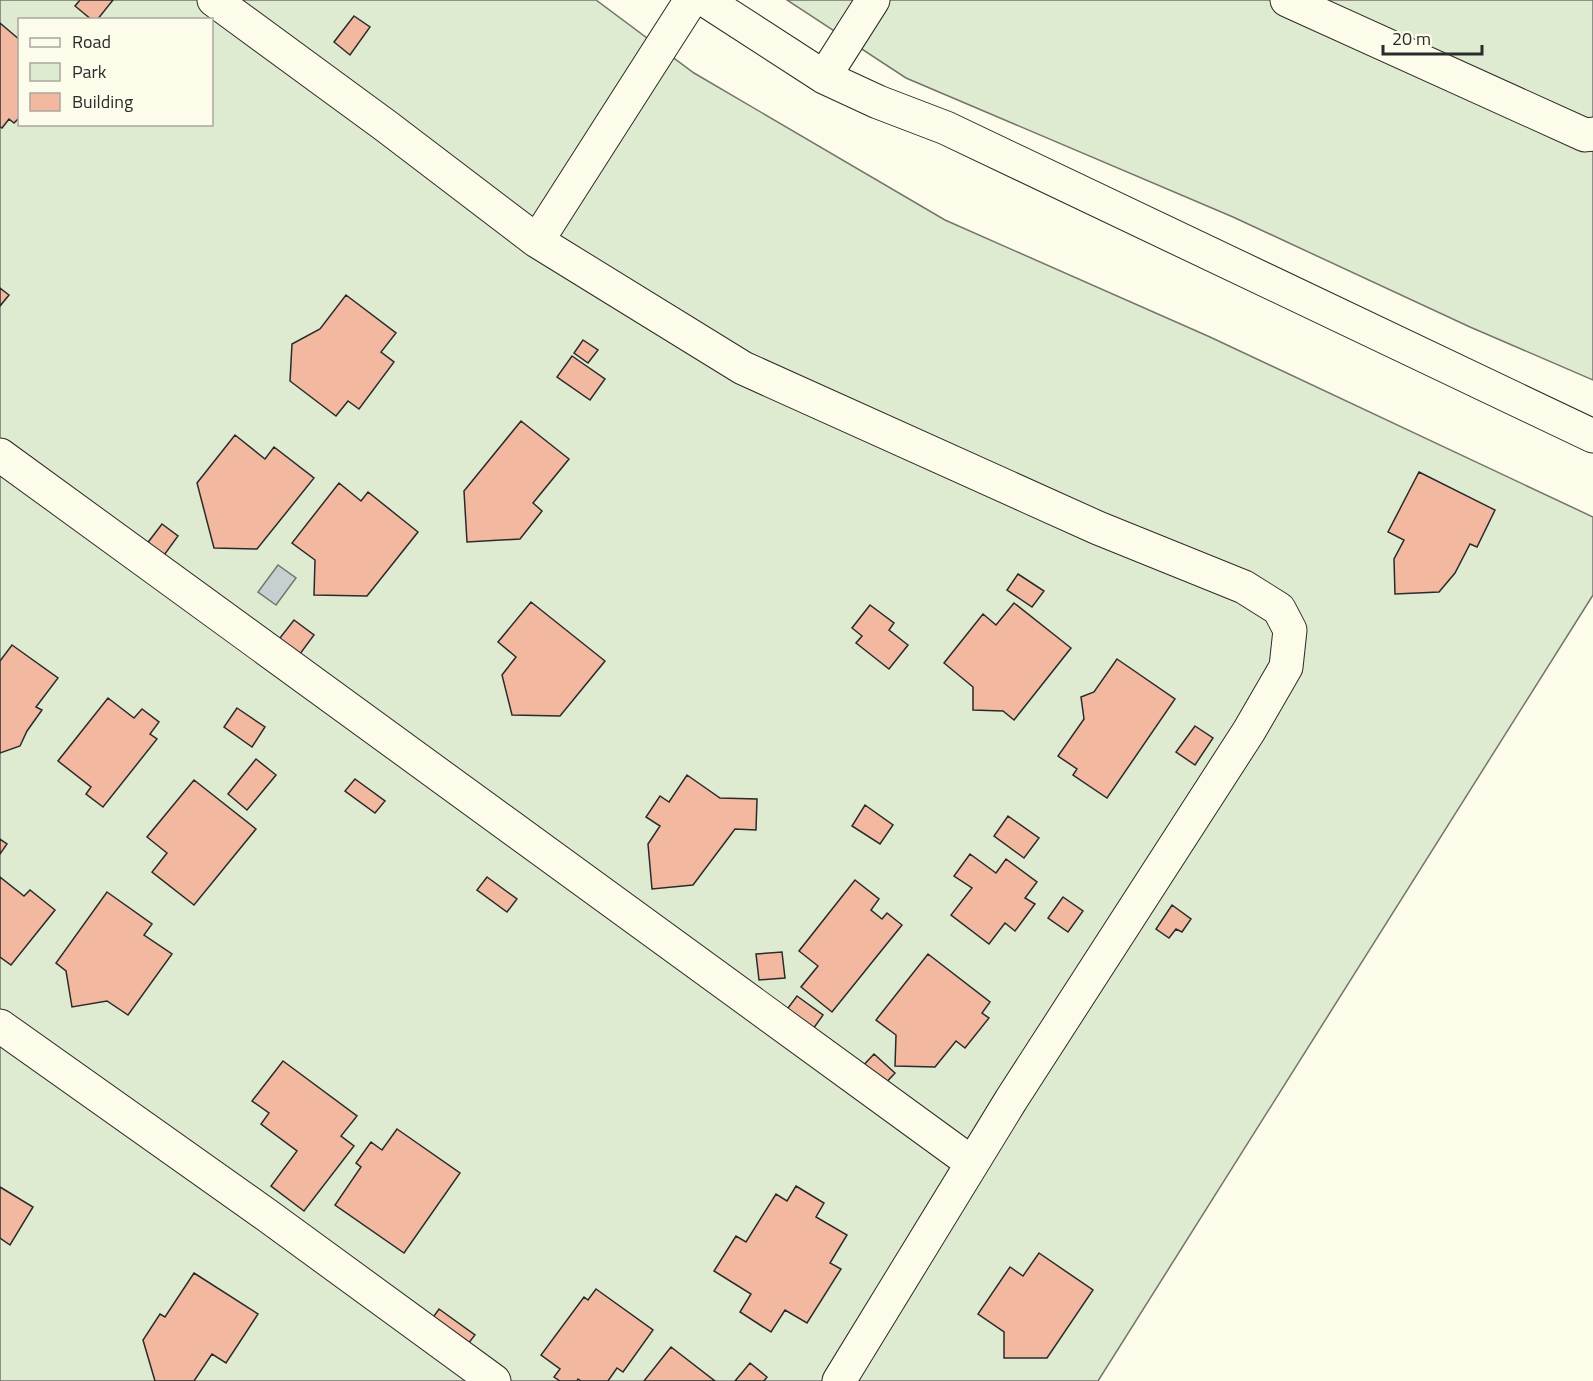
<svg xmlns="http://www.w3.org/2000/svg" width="1593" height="1381" viewBox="0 0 1593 1381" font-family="'Titillium Web',sans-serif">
  <rect width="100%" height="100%" fill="#fdfbea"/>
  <!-- green -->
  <path fill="#deebd1" stroke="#74746e" stroke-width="1.5" fill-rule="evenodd" d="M0,0H596L694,73L945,220L1210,337L1593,517V595L1098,1381H0ZM20,20H212V124H20Z
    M787,0H1593V380L1470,327L1233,217L906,78Z"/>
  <!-- water -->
  <path fill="#c7d0d0" stroke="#74746e" stroke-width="1.5" d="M278,565L296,578L276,605L258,592Z"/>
  <!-- building -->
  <path fill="#f2b8a0" stroke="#2b2b2b" stroke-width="1.5" d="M80,0H113L97,20H92L75,6Z
    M354,16L370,27L350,55L334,42Z
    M0,23L20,40V117L14,123L9,119L2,128L0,127Z
    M0,288L9,295L0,306Z
    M346,295L396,333L381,352L394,362L359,409L348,401L336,416L290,381L292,344L320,329Z
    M583,340L598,350L588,363L574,353Z
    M572,356L605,379L590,400L557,377Z
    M521,421L569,459L533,503L542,511L520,539L467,542L464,491Z
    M235,435L265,459L274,447L314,478L257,549L214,548L197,483Z
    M1419,472L1495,510L1477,547L1470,544L1455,573L1439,592L1395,594L1394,559L1404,540L1388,532Z
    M339,483L361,501L368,492L418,532L367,596L314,595L315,560L292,543Z
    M162,524L178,536L162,558L146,545Z
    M1018,574L1044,591L1032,607L1007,590Z
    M531,602L605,661L560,716L512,715L502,675L516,657L498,642Z
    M1014,603L1071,648L1014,720L1003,711L973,710V687L944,663L983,614L996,625Z
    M870,605L894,623L889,630L908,645L889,669L856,643L862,636L852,628Z
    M294,620L314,635L297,658L276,643Z
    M12,645L58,678L36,707L42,710L27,731L20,746L0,753V661Z
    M1117,659L1175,699L1107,798L1073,775L1077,769L1058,756L1084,719L1081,697L1094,692Z
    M108,698L134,718L142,709L159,722L150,734L157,739L103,807L86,794L91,787L58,761Z
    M237,708L265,727L252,747L224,727Z
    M1195,726L1213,738L1195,765L1176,752Z
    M256,759L276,775L247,810L228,794Z
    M687,775L720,798L757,799L756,830L735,829L693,885L652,889L648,844L660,826L646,817L660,796L669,802Z
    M355,779L385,801L375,813L345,791Z
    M194,780L256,829L194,905L152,872L167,853L147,837Z
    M865,805L893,825L880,844L852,826Z
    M1008,816L1039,838L1024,858L994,836Z
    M0,839L7,844L0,854Z
    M970,854L996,873L1006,859L1037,882L1025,898L1035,904L1015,931L1005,923L989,944L951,915L972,888L954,876Z
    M0,877L24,896L30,890L55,910L11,965L0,957Z
    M487,877L517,899L507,912L477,890Z
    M855,880L879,899L871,910L882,919L887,913L902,925L832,1012L801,987L818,966L799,951Z
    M107,892L152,924L144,935L172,954L128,1015L107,1001L72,1007L66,971L56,963Z
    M1063,897L1083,911L1068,932L1048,918Z
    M1172,905L1191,919L1182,932L1176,929L1169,938L1156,929Z
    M782,952L785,978L759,980L756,954Z
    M928,954L990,1002L982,1013L989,1018L965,1048L956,1041L935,1067L895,1066L896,1035L876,1020Z
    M797,996L823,1015L811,1032L785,1012Z
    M874,1054L895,1073L882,1087L860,1069Z
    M283,1061L357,1116L341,1136L354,1146L304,1211L271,1186L297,1151L261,1124L269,1113L252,1101Z
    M397,1129L460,1173L404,1253L335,1205L361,1167L356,1163L371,1142L382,1150Z
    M796,1186L824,1203L816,1217L847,1235L830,1263L841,1269L807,1323L785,1310L771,1332L740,1312L751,1294L714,1271L736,1236L746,1242L776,1194L787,1201Z
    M0,1187L33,1207L10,1245L0,1238Z
    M1039,1253L1093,1290L1047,1358H1004V1332L978,1314L1010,1267L1023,1276Z
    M194,1273L258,1314L226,1363L212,1354L194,1381H155L143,1340L160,1314L165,1317Z
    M596,1289L653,1330L623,1372L617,1368L608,1381H581L578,1379L577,1381H560L554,1377L560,1369L541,1355L584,1297L588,1300Z
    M439,1309L475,1335L464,1349L429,1323Z
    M671,1347L715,1381H644Z
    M750,1363L767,1377L764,1381H735Z"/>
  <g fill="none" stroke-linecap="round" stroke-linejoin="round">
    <!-- minor casing -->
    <g stroke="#2b2b2b" stroke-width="35">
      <path id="minor" d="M214,0L386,126L537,241L743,368L1098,528L1244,587L1279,609L1290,630L1286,667L1249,731L1011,1100L839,1381
        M705,0L824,77L878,102L946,128L1593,436
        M1287,0L1585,135L1593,134
        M824,77L873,0
        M537,241L691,0
        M0,455L972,1163
        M0,1026L268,1216L494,1381"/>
    </g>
    <!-- minor -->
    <use href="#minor" stroke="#fdfbea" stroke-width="33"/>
  </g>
  <!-- legend -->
  <rect x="18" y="18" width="195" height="108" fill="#fdfbea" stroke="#a9a89e" stroke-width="1.5"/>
  <rect x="30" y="38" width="30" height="9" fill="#fdfbea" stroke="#a9a89e" stroke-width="1.5"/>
  <text x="72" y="48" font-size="18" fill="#2b2b2b">Road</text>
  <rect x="30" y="63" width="30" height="18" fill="#deebd1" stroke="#a9a89e" stroke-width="1.5"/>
  <text x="72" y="78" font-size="18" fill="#2b2b2b">Park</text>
  <rect x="30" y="93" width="30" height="18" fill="#f2b8a0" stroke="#a9a89e" stroke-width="1.5"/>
  <text x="72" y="108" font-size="18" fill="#2b2b2b">Building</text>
  <!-- scale -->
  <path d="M1383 45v9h99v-9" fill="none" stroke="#2b2b2b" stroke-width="3"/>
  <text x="1392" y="45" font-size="18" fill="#2b2b2b" stroke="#fdfbea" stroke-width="4.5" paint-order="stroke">20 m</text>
</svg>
